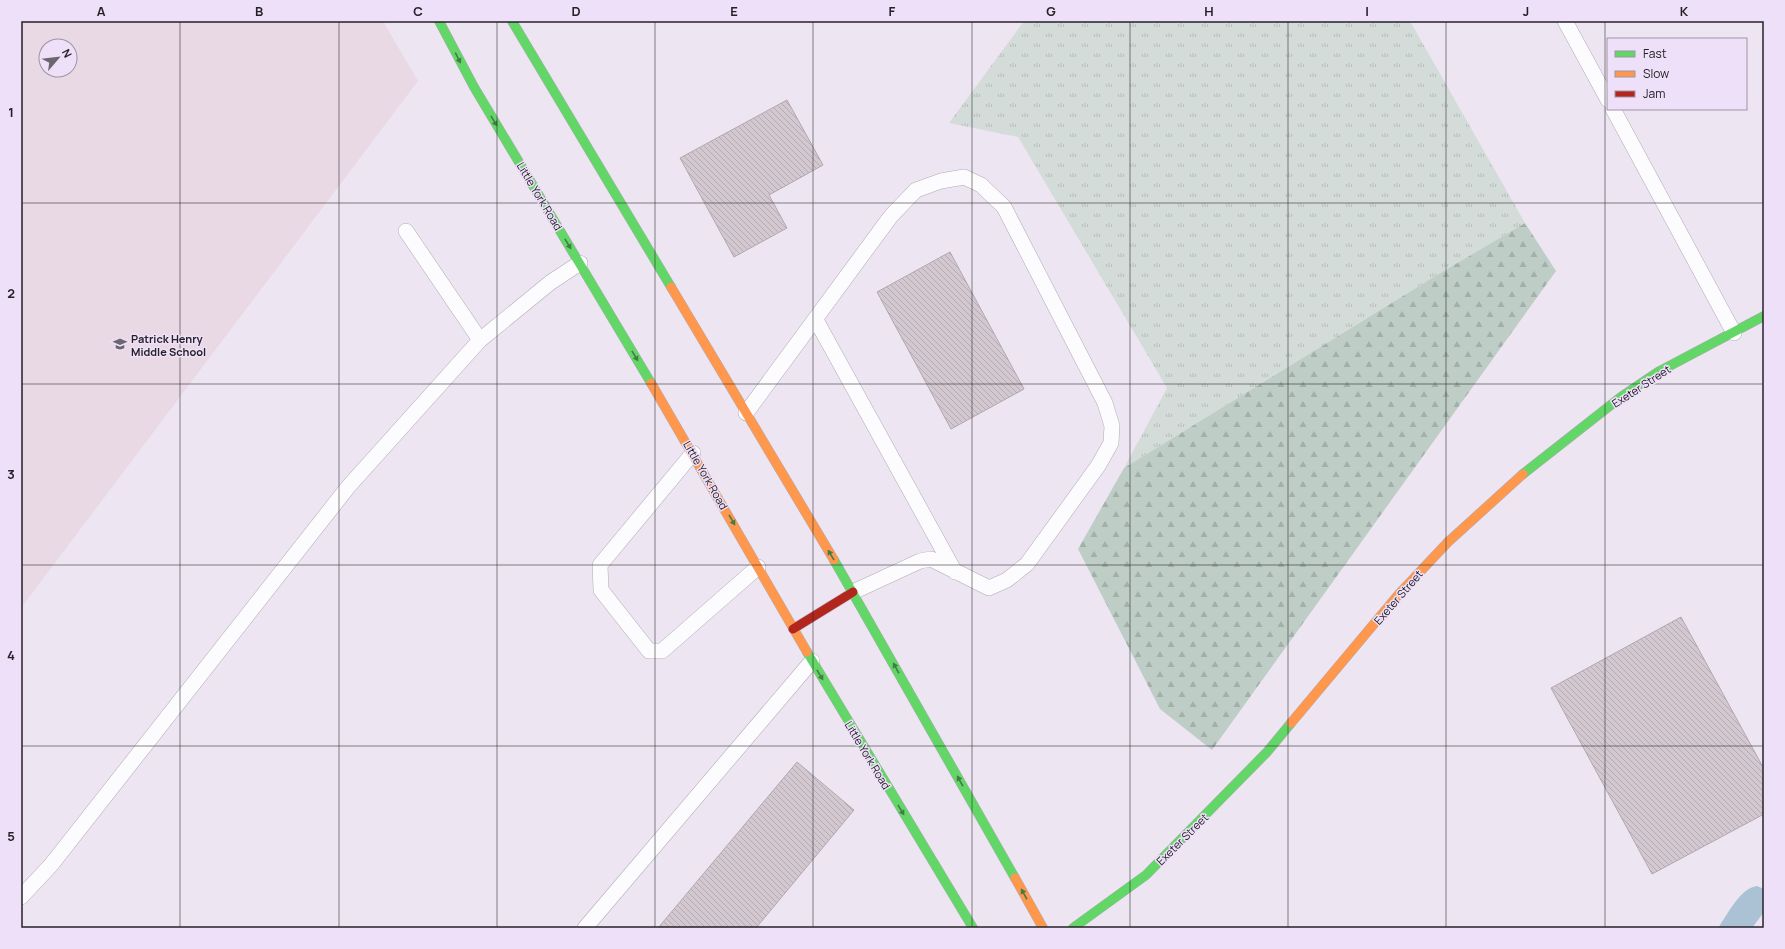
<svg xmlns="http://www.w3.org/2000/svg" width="1785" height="949" viewBox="0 0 1785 949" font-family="Manrope,sans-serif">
  <defs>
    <pattern id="grass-tufts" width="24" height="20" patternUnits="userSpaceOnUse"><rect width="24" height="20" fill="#d4dcda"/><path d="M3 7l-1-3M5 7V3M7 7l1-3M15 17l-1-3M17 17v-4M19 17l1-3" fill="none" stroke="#b6bcbb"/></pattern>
    <pattern id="forest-firs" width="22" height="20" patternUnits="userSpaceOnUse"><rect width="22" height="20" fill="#becdc6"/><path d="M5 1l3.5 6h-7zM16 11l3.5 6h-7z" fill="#a3b0aa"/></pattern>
    <pattern id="building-back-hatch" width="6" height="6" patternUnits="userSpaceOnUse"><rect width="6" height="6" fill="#d3c8d0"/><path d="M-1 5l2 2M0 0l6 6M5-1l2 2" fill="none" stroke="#b5acb3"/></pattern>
  </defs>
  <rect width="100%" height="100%" fill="#ede6f2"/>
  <!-- education -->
  <path fill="#e9d9e4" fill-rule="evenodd" d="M21,21H383L418,81L21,608ZM46,46H70V70H46Z"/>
  <!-- grass -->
  <path fill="url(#grass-tufts)" d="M1024,21H1410L1525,223L1437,275L1124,468L1167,388L1018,137L949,123Z"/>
  <!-- forest -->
  <path fill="url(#forest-firs)" d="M1525,223L1556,271L1212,750L1160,709L1078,549L1124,468L1437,275Z"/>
  <!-- water -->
  <path fill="#abc2d4" d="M1757,886L1764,889V912L1752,928H1718C1727,915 1740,888 1757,886Z"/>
  <!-- building -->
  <path fill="url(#building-back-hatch)" stroke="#b0a8af" d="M787,100L823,165L769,195L787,228L734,257L680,158Z
    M950,252L1024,389L951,429L877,292Z
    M1681,617L1764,769V814L1652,874L1551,688Z
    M797,762L854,810L756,928H658Z"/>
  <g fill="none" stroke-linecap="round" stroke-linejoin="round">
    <!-- lane casing -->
    <g stroke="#b0abb4" stroke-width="16">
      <path id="lane" d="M1565,21L1608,100
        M1613,109L1734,333
        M406,231L480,340
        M816,320L955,572
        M746,413L891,216L916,190L941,181L964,177L981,185L1004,207L1105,403L1112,426L1111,443L1098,466L1027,564L1007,580L989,588L931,559L920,561L853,592
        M693,453L600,565L601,590L649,651H662L758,567
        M21,897L51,865L348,487L480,340L551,282L580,263
        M585,928L812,661"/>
    </g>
    <!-- fast casing -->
    <g stroke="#b0abb4" stroke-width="10">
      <path id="fast" d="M439,21L474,87L651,383
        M512,21L671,287
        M1523,474L1621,397L1658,372L1764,316
        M834,560L1015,878
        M807,652L973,928
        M1073,928L1146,875L1267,752L1291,723"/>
    </g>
    <!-- slow casing -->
    <g stroke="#b0abb4" stroke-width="10">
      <path id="slow" d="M671,287L834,560
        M651,383L807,652
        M1291,723L1399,594L1448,542L1523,474
        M1015,878L1043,928"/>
    </g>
    <!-- jam casing -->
    <g stroke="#b0abb4" stroke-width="10">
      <path id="jam" d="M793,629L853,592"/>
    </g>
    <!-- lane -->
    <use href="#lane" stroke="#fcfbfd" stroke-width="15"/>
    <!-- fast -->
    <use href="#fast" stroke="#63d668" stroke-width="9"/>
    <!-- slow -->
    <use href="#slow" stroke="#ff974d" stroke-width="9"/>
    <!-- jam -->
    <use href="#jam" stroke="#b3261e" stroke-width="9"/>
  </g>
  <!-- one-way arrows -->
  <defs><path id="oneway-solid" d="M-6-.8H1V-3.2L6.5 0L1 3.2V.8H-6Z"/></defs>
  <g fill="#447c48">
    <use href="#oneway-solid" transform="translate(458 58) rotate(63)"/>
    <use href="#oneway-solid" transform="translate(494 121) rotate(59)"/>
    <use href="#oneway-solid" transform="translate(568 244) rotate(59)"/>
    <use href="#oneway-solid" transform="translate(635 356) rotate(59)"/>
    <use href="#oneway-solid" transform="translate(732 520) rotate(60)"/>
    <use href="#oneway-solid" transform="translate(831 555) rotate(-121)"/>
    <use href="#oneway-solid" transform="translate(896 668) rotate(-119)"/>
    <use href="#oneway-solid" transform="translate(820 675) rotate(59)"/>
    <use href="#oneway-solid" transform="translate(960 781) rotate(-119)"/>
    <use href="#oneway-solid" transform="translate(901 810) rotate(59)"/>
    <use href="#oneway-solid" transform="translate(1024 894) rotate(-119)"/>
  </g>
  <!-- grid -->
  <path fill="none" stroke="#262129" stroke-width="1" stroke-opacity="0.55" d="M180,21V928M339,21V928M497,21V928M655,21V928M813,21V928M972,21V928M1130,21V928M1288,21V928M1446,21V928M1605,21V928M21,203H1764M21,384H1764M21,565H1764M21,746H1764"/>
  <!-- icons -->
  <defs>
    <g id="school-bare" transform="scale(1.08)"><path d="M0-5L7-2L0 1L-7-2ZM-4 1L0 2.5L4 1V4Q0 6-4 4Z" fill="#6c666f" stroke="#eee0f8" stroke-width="2.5" paint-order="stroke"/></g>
  </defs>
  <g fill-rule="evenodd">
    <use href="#school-bare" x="120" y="344"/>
  </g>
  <g text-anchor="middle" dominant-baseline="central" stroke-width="3" stroke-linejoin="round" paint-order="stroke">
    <!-- street labels -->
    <g font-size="11" fill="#262129" stroke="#eee0f8">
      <text transform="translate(540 196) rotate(59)">Little York Road</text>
      <text transform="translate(1641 386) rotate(-33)">Exeter Street</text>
      <text transform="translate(706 475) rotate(60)">Little York Road</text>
      <text transform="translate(1398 597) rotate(-49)">Exeter Street</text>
      <text transform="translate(868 755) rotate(59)">Little York Road</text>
      <text transform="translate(1182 839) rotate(-45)">Exeter Street</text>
    </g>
    <!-- poi labels -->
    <g font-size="11" font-weight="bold" fill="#262129" stroke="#eee0f8" text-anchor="start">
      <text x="131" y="338">Patrick Henry<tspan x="131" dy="13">Middle School</tspan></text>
    </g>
  </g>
  <!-- border -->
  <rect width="1785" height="949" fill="none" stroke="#eee0f8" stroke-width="44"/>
  <!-- legend -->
  <rect x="1607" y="38" width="140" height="72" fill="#eee0f8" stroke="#9e94a5"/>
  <rect x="1615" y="51" width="20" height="6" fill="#63d668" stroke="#9e94a5"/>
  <text x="1643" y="58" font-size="12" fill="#262129">Fast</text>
  <rect x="1615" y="71" width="20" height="6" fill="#ff974d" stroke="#9e94a5"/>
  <text x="1643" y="78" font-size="12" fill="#262129">Slow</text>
  <rect x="1615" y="91" width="20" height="6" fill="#b3261e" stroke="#9e94a5"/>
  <text x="1643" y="98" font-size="12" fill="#262129">Jam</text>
  <!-- north arrow -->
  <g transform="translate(58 58) rotate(62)"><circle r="19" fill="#eee0f8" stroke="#9e94a5"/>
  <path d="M0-3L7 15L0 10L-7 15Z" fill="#6c666f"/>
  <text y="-6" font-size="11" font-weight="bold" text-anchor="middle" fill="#262129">N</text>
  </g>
  <rect x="22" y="22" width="1741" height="905" fill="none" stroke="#262129" stroke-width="1.5"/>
  <g font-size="13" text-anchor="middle" font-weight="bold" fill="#262129">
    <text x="101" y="16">A</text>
    <text x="259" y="16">B</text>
    <text x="418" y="16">C</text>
    <text x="576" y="16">D</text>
    <text x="734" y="16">E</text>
    <text x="892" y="16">F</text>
    <text x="1051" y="16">G</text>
    <text x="1209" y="16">H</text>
    <text x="1367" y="16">I</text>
    <text x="1526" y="16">J</text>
    <text x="1684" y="16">K</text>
    <text x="11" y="117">1</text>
    <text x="11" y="298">2</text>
    <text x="11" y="479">3</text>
    <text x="11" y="660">4</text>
    <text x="11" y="841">5</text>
  </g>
</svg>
